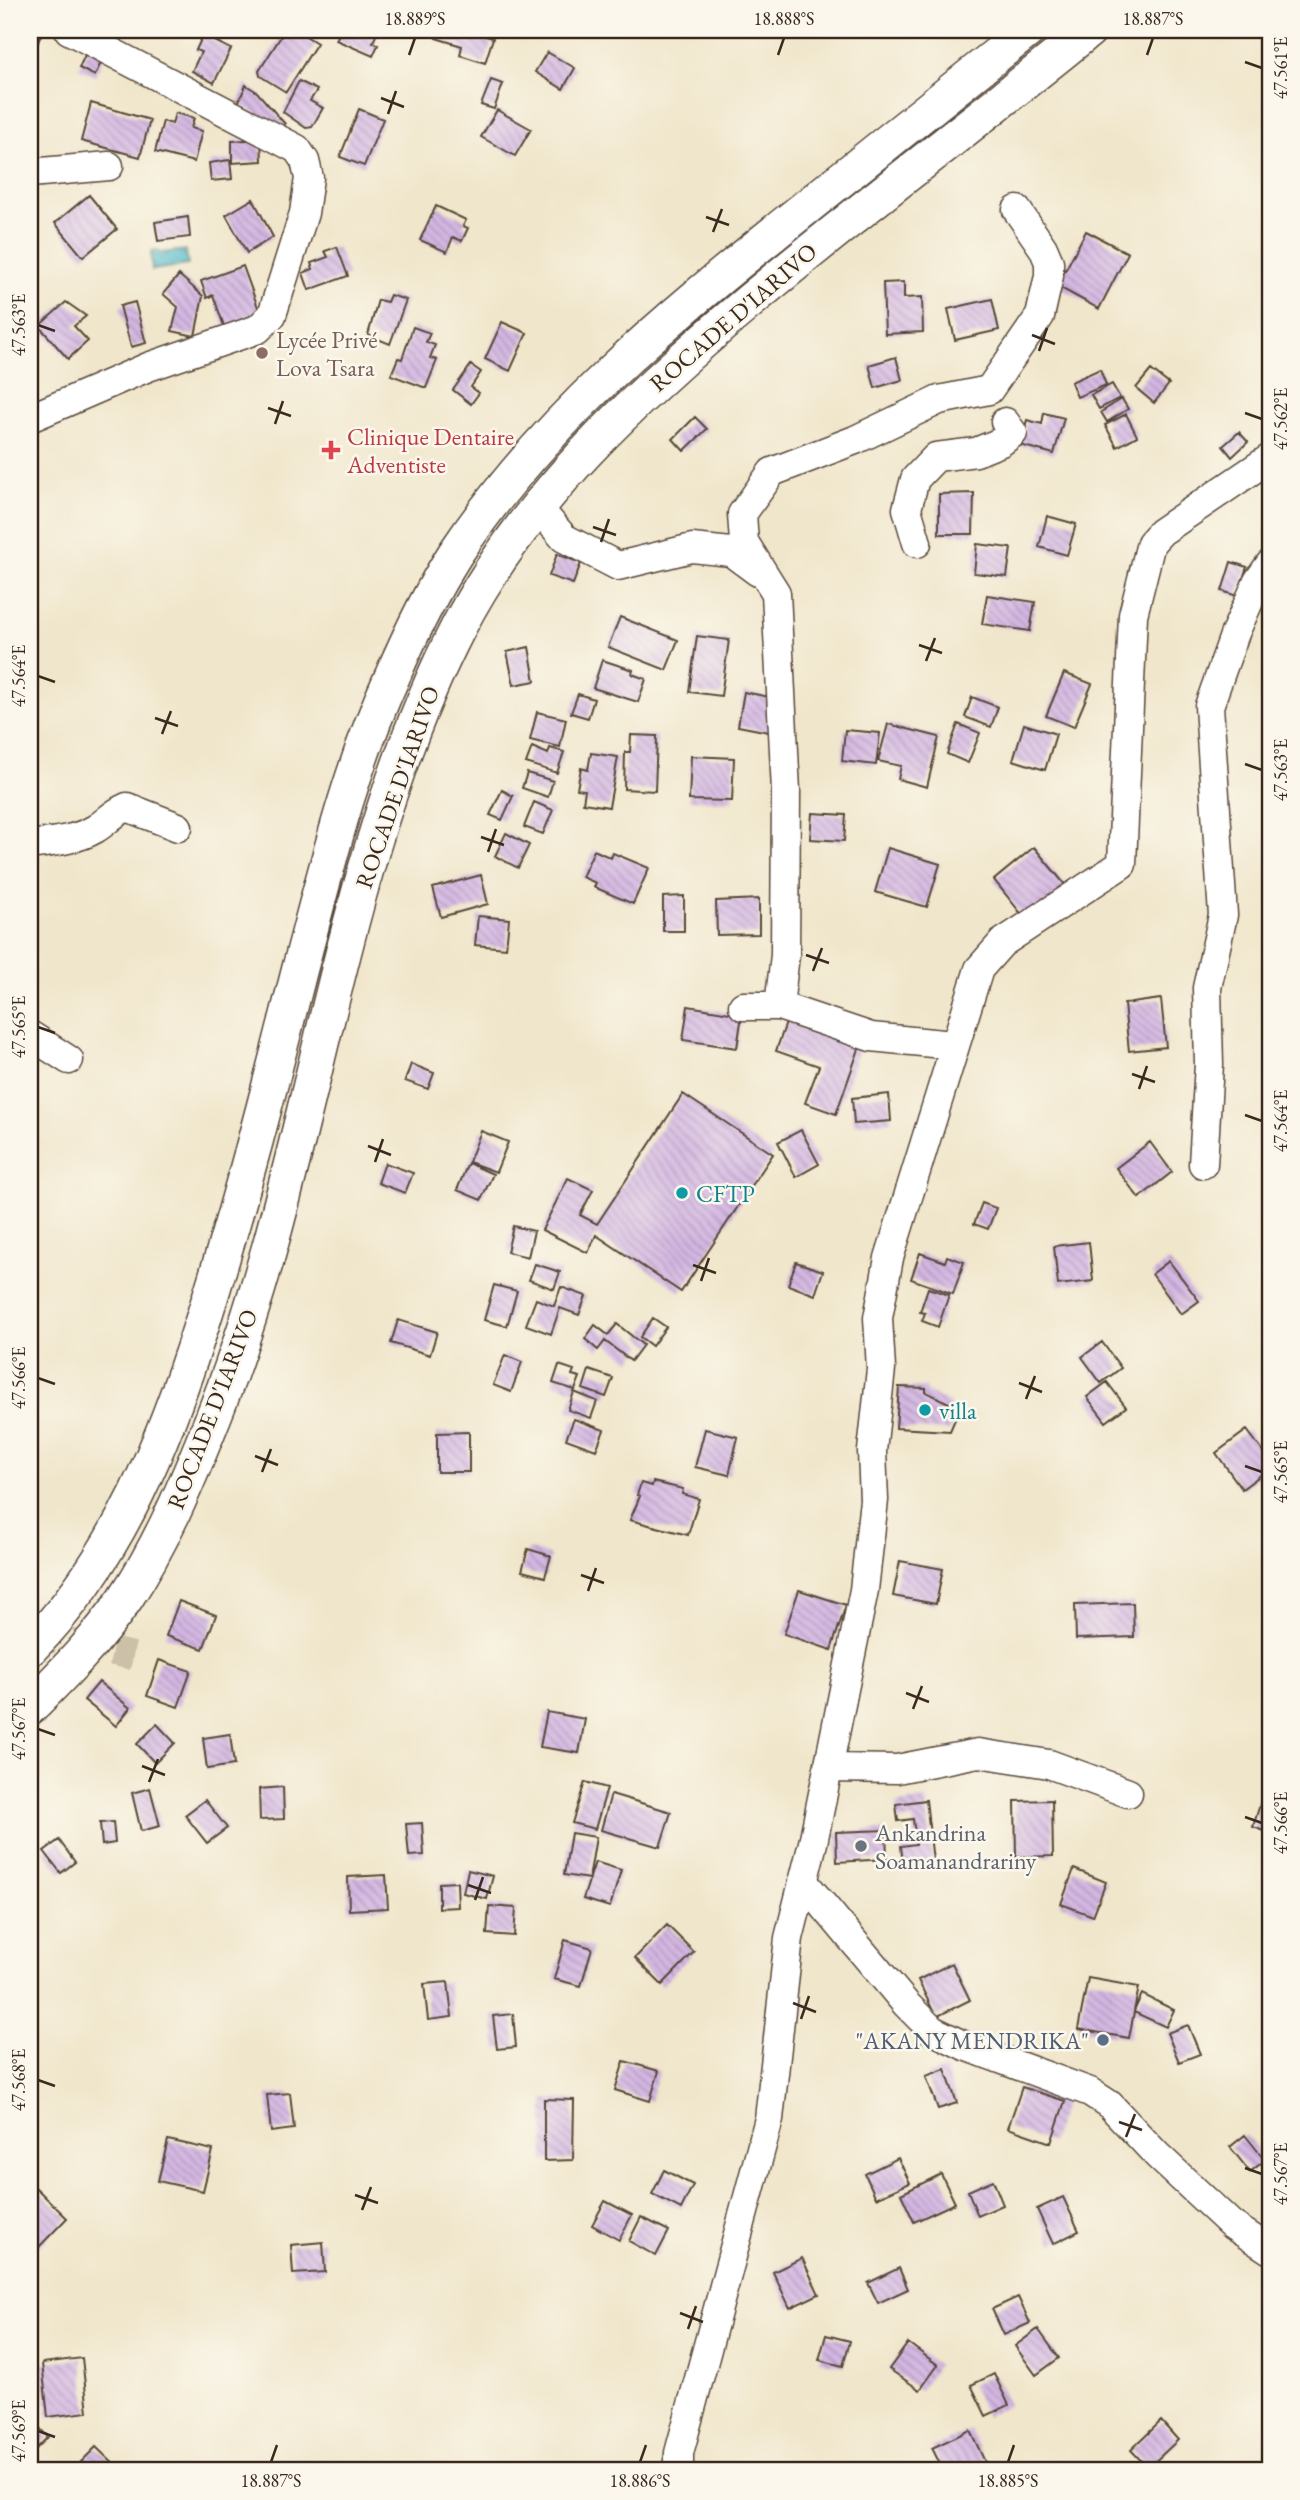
<svg xmlns="http://www.w3.org/2000/svg" width="1300" height="2500" viewBox="0 0 1300 2500" font-family="'EB Garamond',serif">
  <defs>
    <pattern id="water-waves" width="16" height="10" patternUnits="userSpaceOnUse" patternTransform="scale(1.75)"><rect width="16" height="10" fill="#4bb7c7"/><path d="M0 5q4-4 8 0t8 0" fill="none" stroke="#4095a1"/></pattern>
    <pattern id="building-back-hatch" width="6" height="6" patternUnits="userSpaceOnUse" patternTransform="scale(1.75)"><rect width="6" height="6" fill="#d4b7e3"/><path d="M-1 5l2 2M0 0l6 6M5-1l2 2" fill="none" stroke="#ad95b7"/></pattern>
  </defs>
  <rect width="100%" height="100%" fill="#fbf7ec"/>
  <filter id="ink" filterUnits="userSpaceOnUse"><feTurbulence type="fractalNoise" baseFrequency=".0143" numOctaves="2"/><feDisplacementMap in="SourceGraphic" scale="14" xChannelSelector="R" yChannelSelector="G"/><feConvolveMatrix kernelMatrix="1 2 1 2 8 2 1 2 1" color-interpolation-filters="sRGB"/></filter>
  <filter id="wash" filterUnits="userSpaceOnUse"><feTurbulence type="fractalNoise" baseFrequency=".00686" numOctaves="4" result="noise"/><feDisplacementMap in="SourceGraphic" scale="28" xChannelSelector="R" yChannelSelector="G"/><feGaussianBlur stdDeviation="1.57" result="paint"/><feColorMatrix in="noise" values="0 0 0 0 0 0 0 0 0 0 0 0 0 0 0 0 0 1.4 0 .05"/><feComposite in="paint" operator="in"/></filter>
  <g filter="url(#wash)">
    <rect width="100%" height="100%" fill="#f0e6cb"/>
    <!-- water -->
    <path fill="url(#water-waves)" stroke="#437072" stroke-width="2" d="M157,250L160,253L186,250L188,265L152,270L151,251Z"/>
    <g id="blocks">
      <!-- building -->
      <path fill="url(#building-back-hatch)" d="M30,30L42,32L30,63Z
        M285,30H296L317,43L286,92L260,76L259,71Z
        M341,30L378,31L373,42L378,45L373,56L336,40Z
        M439,30H465L493,38L485,63L460,55L462,46L436,38Z
        M203,35L231,49L214,83L192,71L201,52L196,50Z
        M89,46L105,53L95,76L79,68Z
        M547,52L575,68L563,89L535,72Z
        M491,80L503,84L494,109L481,105Z
        M299,81L317,90L310,101L323,108L312,127L306,128L283,112Z
        M246,85L257,92L285,124L283,128L238,103Z
        M91,103L150,120L140,157L81,141Z
        M359,109L383,119L364,166L340,157Z
        M497,110L531,129L515,156L481,137Z
        M175,113L194,118L191,128L202,131L194,162L155,152L163,121L172,124Z
        M261,139L262,161L232,163V141Z
        M230,160L232,179L211,181L209,163Z
        M89,195L117,229L83,257L55,223Z
        M253,199L273,237L247,253L226,215Z
        M436,206L466,220L463,226L468,228L462,241L453,237L447,252L420,240Z
        M188,217L190,237L158,241L155,222Z
        M1086,231L1128,253L1099,309L1057,286Z
        M337,247L348,276L309,290L303,273L313,269L311,263L328,257L325,251Z
        M243,266L260,313L224,326L213,295L207,298L201,281Z
        M179,275L203,296L195,336L172,331L178,307L163,294Z
        M904,282V298L922,297L923,332L885,334L883,283Z
        M390,295L406,300L390,344L368,335L378,300L387,302Z
        M992,299L999,330L955,340L948,309Z
        M66,302L86,316L74,326L88,341L68,359L39,326Z
        M135,302L146,343L131,347L120,306Z
        M502,322L527,333L510,371L485,359Z
        M413,327L430,333L426,342L435,345L430,358L437,360L426,388L391,375L398,358L402,359Z
        M896,357L902,380L875,388L869,365Z
        M471,365L481,372L471,387L479,393L471,404L453,390Z
        M1100,369L1106,385L1077,397L1071,382Z
        M1151,370L1169,384L1154,403L1136,388Z
        M1112,384L1120,398L1099,409L1091,395Z
        M1122,399L1128,409L1107,422L1101,412Z
        M1044,413L1064,418L1054,454L1020,445L1027,420L1042,424Z
        M1126,414L1137,436L1117,447L1105,425Z
        M695,417L707,429L684,451L673,439Z
        M1239,432L1248,442L1232,457L1223,446Z
        M974,493L973,534H939V494Z
        M1047,516L1076,524L1067,555L1039,547Z
        M977,544L1011,548L1007,577L974,573Z
        M557,554L581,563L573,584L549,576Z
        M1231,562L1247,567L1237,596L1222,591Z
        M987,595L1035,602L1030,631L982,624Z
        M620,617L678,640L666,670L608,647Z
        M697,636L729,640L721,696L689,692Z
        M529,647L535,681L514,685L507,652Z
        M602,660L633,670L632,674L646,679L638,702L593,688Z
        M1064,673L1092,684L1074,727L1046,716Z
        M744,692L775,698L769,732L738,726Z
        M578,694L594,699L588,718L571,713Z
        M972,697L998,707L991,727L965,717Z
        M537,712L566,719L560,747L530,740Z
        M888,724L939,737L927,787L898,779L901,766L878,761Z
        M958,724L980,733L968,763L947,754Z
        M1024,724L1056,734L1045,770L1013,760Z
        M845,730L880,733L876,765L842,761Z
        M631,735L657,736L655,791L624,789L625,752H630Z
        M532,747L548,754L550,748L564,752L557,773L526,763Z
        M591,753L618,757L609,807L583,803L585,790L577,789L581,768L588,770Z
        M691,756L734,758L732,801L689,800Z
        M527,773L553,781L548,797L522,788Z
        M502,790L513,796L502,820L490,815Z
        M534,802L553,810L543,834L524,827Z
        M812,813L846,815L844,841L810,839Z
        M506,833L529,845L518,868L495,856Z
        M1034,847L1067,887L1027,921L994,880Z
        M888,848L940,864L927,907L875,892Z
        M594,850L611,858L613,853L649,868L633,904L594,887L596,883L582,877Z
        M481,875L488,904L441,917L433,888Z
        M684,896V931H663V897Z
        M759,899V934L717,935L716,901Z
        M478,916L509,919L506,948L475,945Z
        M1161,999L1166,1047L1129,1051L1124,1004Z
        M688,1006L742,1015L737,1048L683,1040Z
        M787,1020L860,1046L836,1114L805,1103L819,1066L776,1051Z
        M411,1064L434,1073L428,1089L405,1081Z
        M683,1094L773,1154L681,1292L596,1235L588,1253L542,1230L568,1178L593,1190L580,1215L597,1224Z
        M889,1094L891,1121L854,1124L852,1098Z
        M801,1130L819,1164L796,1177L778,1142Z
        M481,1131L508,1142L496,1172L469,1162Z
        M1150,1142L1172,1172L1139,1198L1116,1168Z
        M385,1163L413,1173L405,1193L378,1183Z
        M468,1163L493,1174L481,1200L457,1190Z
        M982,1203L996,1208L988,1229L974,1224Z
        M513,1226L534,1231L528,1257L507,1252Z
        M1089,1242L1093,1281L1058,1285L1054,1246Z
        M920,1253L945,1262L947,1256L964,1262L953,1294L911,1279Z
        M1169,1261L1199,1301L1181,1314L1152,1274Z
        M796,1262L823,1271L815,1295L788,1285Z
        M535,1264L560,1272L554,1289L529,1280Z
        M494,1285L517,1291L507,1326L484,1320Z
        M561,1287L586,1296L579,1315L560,1308L551,1334L526,1325L536,1299L554,1306Z
        M928,1288L949,1295L938,1327L922,1321L925,1313L920,1312Z
        M653,1318L666,1327L652,1346L640,1337Z
        M398,1320L437,1332L430,1355L391,1343Z
        M617,1324L643,1345L631,1361L605,1341L598,1350L585,1339L595,1325L608,1335Z
        M1102,1342L1121,1368L1101,1383L1082,1357Z
        M505,1355L522,1362L511,1392L493,1385Z
        M559,1365L574,1370L572,1375L580,1377L575,1390L553,1383Z
        M589,1370L613,1378L606,1397L583,1389Z
        M1107,1382L1126,1407L1106,1422L1087,1397Z
        M899,1387L926,1388V1392L949,1403L956,1417L950,1431L896,1428Z
        M574,1392L597,1401L591,1418L568,1410Z
        M574,1419L604,1430L596,1450L566,1439Z
        M705,1429L738,1437L729,1475L695,1467Z
        M1247,1430L1270,1461V1468L1242,1489L1216,1453Z
        M469,1432V1472H437V1433Z
        M653,1482L683,1489L682,1494L699,1499L688,1535L630,1520L640,1496L637,1495L641,1483L652,1486Z
        M528,1549L551,1556L545,1577L522,1571Z
        M900,1561L943,1569L936,1604L893,1596Z
        M799,1590L846,1605L831,1650L784,1634Z
        M179,1601L216,1615L203,1649L166,1636Z
        M1133,1603L1134,1637L1076,1639L1075,1605Z
        M159,1660L191,1671L178,1707L147,1696Z
        M99,1682L130,1708L116,1726L84,1700Z
        M547,1712L585,1719L579,1753L540,1747Z
        M157,1724L175,1743L155,1763L137,1744Z
        M230,1734L234,1765L207,1769L203,1738Z
        M585,1782L607,1788L595,1829L572,1823Z
        M283,1787L284,1819L260,1820L259,1789Z
        M150,1788L160,1826L141,1831L132,1793Z
        M611,1794L671,1812L660,1847L601,1830Z
        M1262,1798L1270,1800V1833L1253,1827Z
        M205,1800L227,1828L207,1843L185,1815Z
        M926,1800L933,1861L903,1864L901,1846L916,1844L913,1819L898,1821L896,1804Z
        M1052,1800L1053,1856L1016,1857L1015,1801Z
        M113,1822L115,1843L102,1845L100,1823Z
        M422,1823L424,1855L409,1856L406,1824Z
        M886,1830L887,1859L837,1862L836,1832Z
        M571,1833L596,1837L589,1879L564,1875Z
        M59,1840L75,1862L61,1873L44,1851Z
        M595,1862L621,1870L610,1907L583,1899Z
        M1074,1869L1106,1882L1093,1916L1061,1904Z
        M468,1870L493,1876L487,1899L463,1893Z
        M386,1875L388,1908L349,1910L348,1877Z
        M457,1882L458,1907L439,1908V1883Z
        M489,1906L516,1908L514,1936L487,1934Z
        M667,1925L694,1952L662,1985L635,1958Z
        M565,1940L592,1948L581,1986L554,1979Z
        M952,1963L970,2000L936,2017L918,1980Z
        M1088,1978L1139,1987L1134,2011L1142,1994L1174,2010L1166,2027L1134,2012L1129,2038L1078,2029Z
        M448,1982L452,2017L428,2020L424,1984Z
        M513,2014L516,2047L497,2049L493,2016Z
        M1188,2025L1200,2054L1179,2062L1167,2033Z
        M624,2061L659,2071L650,2101L615,2090Z
        M945,2069L957,2103L938,2109L926,2076Z
        M1022,2087L1065,2101L1051,2143L1008,2128Z
        M290,2093L294,2129L271,2132L267,2095Z
        M544,2099L574,2100L573,2160L544,2161Z
        M1245,2135L1265,2160L1250,2172L1230,2147Z
        M168,2140L213,2150L203,2191L158,2181Z
        M898,2158L910,2183L876,2198L865,2174Z
        M664,2170L693,2185L681,2209L652,2194Z
        M941,2174L955,2203L914,2222L901,2194Z
        M993,2180L1003,2205L978,2216L968,2191Z
        M36,2188L67,2218L38,2248L30,2240V2195Z
        M1063,2197L1079,2231L1053,2244L1037,2209Z
        M605,2201L632,2215L619,2240L592,2225Z
        M641,2217L669,2231L656,2256L629,2241Z
        M323,2242L325,2272L293,2274L291,2245Z
        M802,2258L819,2294L790,2308L773,2272Z
        M899,2268L908,2289L878,2303L868,2283Z
        M1018,2297L1030,2323L1004,2335L992,2309Z
        M1038,2329L1059,2358L1036,2375L1015,2346Z
        M826,2335L850,2341L843,2366L819,2360Z
        M908,2343L938,2365L920,2390L889,2369Z
        M82,2358L88,2412L48,2417L42,2363Z
        M994,2374L1009,2405L986,2416L971,2385Z
        M30,2418L48,2437L36,2449L30,2442Z
        M1161,2421L1178,2440L1148,2468L1131,2450Z
        M970,2430L986,2464L973,2470H943L932,2448Z
        M96,2447L120,2470H89L81,2462Z"/>
    </g>
  </g>
  <g filter="url(#ink)">
    <use href="#blocks" fill-opacity="0" stroke="#564638" stroke-width="2"/>
    <g fill="none" stroke-linecap="round" stroke-linejoin="round">
      <!-- minor-tunnel -->
      <path stroke="#ccc0a8" stroke-width="28" stroke-dasharray="28 14" stroke-linecap="butt" d="M30,1634L133,1656"/>
      <!-- minor casing -->
      <g stroke="#564638" stroke-width="31">
        <path id="minor" d="M30,173L109,166
          M30,418L148,367L258,329L272,315L304,213L309,178L305,161L297,149L69,30
          M538,508L564,538L618,566L692,548L731,552L758,572
          M917,543L907,509L915,479L936,457L976,452L1001,442L1013,433L1005,422
          M30,845C52,842 76,840 95,829C107,822 111,814 127,807L178,827
          M743,1006H779L871,1037L953,1045
          M779,1006L785,955L786,791L776,593L744,542L742,514L772,472L855,440L939,400L989,390L1040,316L1049,276V262L1043,248L1017,210
          M30,1035L69,1060
          M1203,1164L1209,1064L1207,988L1223,915L1209,706L1235,633L1258,581L1270,564
          M829,1768L897,1769L978,1753L1049,1764L1128,1793
          M803,1881L906,2004L932,2030L965,2046L1090,2092L1110,2105L1157,2155L1232,2225L1270,2250
          M679,2470V2453L769,2119L789,1938L813,1843L864,1590L874,1500L872,1451L881,1369L878,1318L889,1258L979,969L1002,943L1122,864L1133,615L1151,543L1161,532L1270,458"/>
      </g>
      <!-- major casing -->
      <g stroke="#564638" stroke-width="38">
        <path id="major" d="M30,1648C119,1558 165,1439 203,1320C240,1204 270,1086 300,968C326,870 350,769 392,677C410,635 431,592 455,554C543,421 666,320 789,221C869,157 948,94 1028,30
          M30,1707C64,1673 98,1639 125,1599C161,1545 187,1483 211,1423C315,1166 332,874 458,628C526,496 639,394 751,300C862,207 978,121 1089,30"/>
      </g>
      <!-- minor -->
      <use href="#minor" stroke="#fff" stroke-width="28"/>
      <!-- major -->
      <use href="#major" stroke="#fff" stroke-width="35"/>
    </g>
  </g>
  <!-- ticks -->
  <path fill="none" stroke="#3b2a1e" stroke-width="2.5" d="M409,55L415,38M778,55L784,38M1147,55L1153,38M1245,62L1262,68M381,98L404,107M388,114L396,91M706,217L729,225M713,232L722,209M38,325L55,331M1032,335L1055,344M1039,351L1047,328M268,408L291,416M1245,413L1262,419M275,424L283,401M593,527L616,535M601,542L609,519M919,645L942,653M926,661L935,638M38,676L55,682M155,718L178,726M162,734L171,711M1245,764L1262,770M481,837L504,845M488,852L496,829M806,955L829,963M813,971L822,948M38,1027L55,1033M1132,1074L1155,1082M1139,1089L1147,1066M1245,1115L1262,1121M368,1146L391,1155M375,1162L383,1139M693,1265L716,1273M701,1281L709,1258M38,1378L55,1384M1019,1383L1042,1392M1026,1399L1035,1376M255,1456L278,1465M1245,1466L1262,1472M262,1472L271,1449M581,1575L604,1583M588,1591L596,1568M906,1693L929,1702M913,1709L922,1686M38,1729L55,1735M142,1766L165,1775M149,1782L158,1759M1245,1817L1262,1823M468,1885L491,1893M475,1900L483,1877M793,2003L816,2012M801,2019L809,1996M38,2080L55,2086M1119,2122L1142,2130M1126,2137L1135,2114M1245,2168L1262,2174M355,2195L378,2203M362,2210L371,2187M680,2313L703,2322M688,2329L696,2306M38,2431L55,2437M271,2462L277,2445M640,2462L646,2445M1008,2462L1014,2445"/>
  <!-- markers -->
  <circle fill="#8d6e63" stroke="#fbf7ec" stroke-width="2.5" cx="262" cy="353" r="7"/>
  <path fill="#e0444e" stroke="#fbf7ec" stroke-width="2.5" d="M327.5 439.5h7v7h7v7h-7v7h-7v-7h-7v-7h7z"/>
  <g fill="#0f9aa8" stroke="#fbf7ec" stroke-width="2.5">
    <circle cx="682" cy="1193" r="7"/>
    <circle cx="925" cy="1410" r="7"/>
  </g>
  <circle fill="#6b7280" stroke="#fbf7ec" stroke-width="2.5" cx="861" cy="1846" r="7"/>
  <circle fill="#5c6f8a" stroke="#fbf7ec" stroke-width="2.5" cx="1103" cy="2040" r="7"/>
  <g text-anchor="middle" dominant-baseline="central" stroke-width="5" stroke-linejoin="round" paint-order="stroke">
    <!-- street labels -->
    <g font-size="24" fill="#3b2a1e" stroke="#fbf7ec">
      <text transform="translate(733 317) rotate(-41)">ROCADE D'IARIVO</text>
      <text transform="translate(397 787) rotate(-71)">ROCADE D'IARIVO</text>
      <text transform="translate(212 1409) rotate(-69)">ROCADE D'IARIVO</text>
    </g>
    <!-- education labels -->
    <g font-size="24" fill="#785e54" stroke="#fbf7ec" text-anchor="start">
      <text x="276" y="339">Lycée Privé<tspan x="276" dy="28">Lova Tsara</tspan></text>
    </g>
    <!-- health labels -->
    <g font-size="24" fill="#be3a42" stroke="#fbf7ec" text-anchor="start">
      <text x="347" y="436">Clinique Dentaire<tspan x="347" dy="28">Adventiste</tspan></text>
    </g>
    <!-- culture labels -->
    <g font-size="24" fill="#0d838f" stroke="#fbf7ec" text-anchor="start">
      <text x="696" y="1193">CFTP</text>
      <text x="939" y="1410">villa</text>
    </g>
    <!-- worship labels -->
    <g font-size="24" fill="#5b616d" stroke="#fbf7ec" text-anchor="start">
      <text x="875" y="1832">Ankandrina<tspan x="875" dy="28">Soamanandrariny</tspan></text>
    </g>
    <!-- service labels -->
    <g font-size="24" fill="#4e5e75" stroke="#fbf7ec" text-anchor="end">
      <text x="1089" y="2040">"AKANY MENDRIKA"</text>
    </g>
  </g>
  <!-- margin -->
  <rect width="1300" height="2500" fill="none" stroke="#fbf7ec" stroke-width="77"/>
  <rect x="38" y="38" width="1224" height="2424" fill="none" stroke="#3b2a1e" stroke-width="2.5"/>
  <g font-size="18" text-anchor="middle" fill="#3b2a1e">
    <text x="415" y="25">18.889°S</text>
    <text x="784" y="25">18.888°S</text>
    <text x="1153" y="25">18.887°S</text>
    <text transform="translate(1281 68) rotate(-90)" y="6">47.561°E</text>
    <text transform="translate(19 325) rotate(-90)" y="6">47.563°E</text>
    <text transform="translate(1281 419) rotate(-90)" y="6">47.562°E</text>
    <text transform="translate(19 676) rotate(-90)" y="6">47.564°E</text>
    <text transform="translate(1281 770) rotate(-90)" y="6">47.563°E</text>
    <text transform="translate(19 1027) rotate(-90)" y="6">47.565°E</text>
    <text transform="translate(1281 1121) rotate(-90)" y="6">47.564°E</text>
    <text transform="translate(19 1378) rotate(-90)" y="6">47.566°E</text>
    <text transform="translate(1281 1472) rotate(-90)" y="6">47.565°E</text>
    <text transform="translate(19 1729) rotate(-90)" y="6">47.567°E</text>
    <text transform="translate(1281 1823) rotate(-90)" y="6">47.566°E</text>
    <text transform="translate(19 2080) rotate(-90)" y="6">47.568°E</text>
    <text transform="translate(1281 2174) rotate(-90)" y="6">47.567°E</text>
    <text transform="translate(19 2431) rotate(-90)" y="6">47.569°E</text>
    <text x="271" y="2487">18.887°S</text>
    <text x="640" y="2487">18.886°S</text>
    <text x="1008" y="2487">18.885°S</text>
  </g>
</svg>
